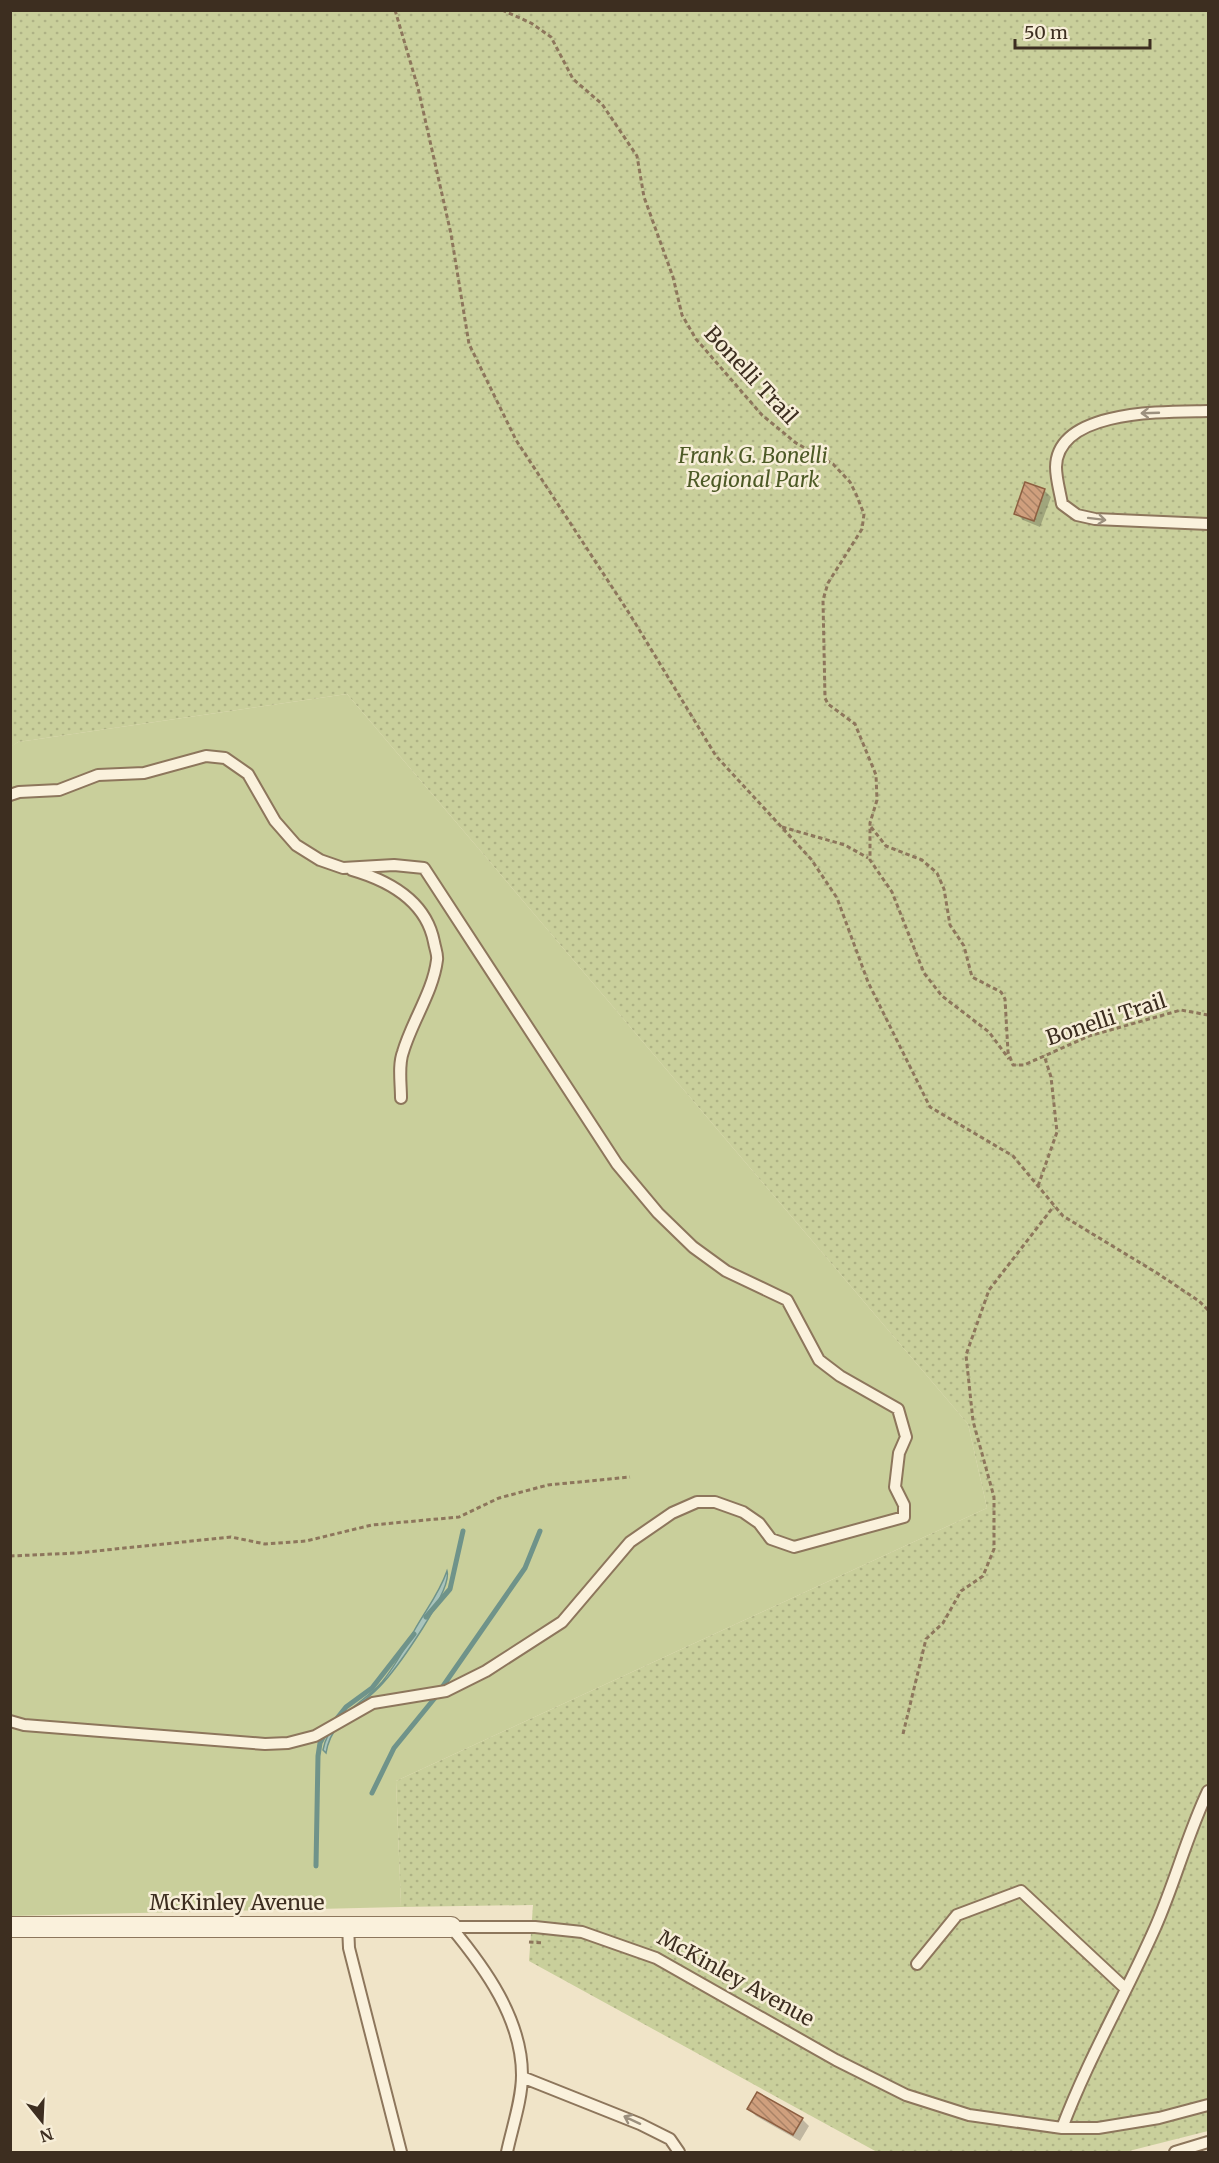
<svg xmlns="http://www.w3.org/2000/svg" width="1219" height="2163" viewBox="0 0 1219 2163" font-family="Merriweather,serif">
  <defs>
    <pattern id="park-dots" width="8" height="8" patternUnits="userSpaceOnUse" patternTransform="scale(1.5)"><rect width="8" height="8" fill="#c9cf9b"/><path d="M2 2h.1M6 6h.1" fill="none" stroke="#aeb285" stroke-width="1.8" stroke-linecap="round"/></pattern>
    <pattern id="building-back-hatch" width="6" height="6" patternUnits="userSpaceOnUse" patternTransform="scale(1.5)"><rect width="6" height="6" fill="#cf9f7d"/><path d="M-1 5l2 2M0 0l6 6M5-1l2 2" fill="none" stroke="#a98266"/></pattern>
  </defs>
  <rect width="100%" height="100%" fill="#f0e4c8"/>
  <!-- grass -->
  <path fill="#c9cf9b" d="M347,694L968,1424L987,1508L396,1781L401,1907L11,1916L10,747L18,742Z"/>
  <!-- park -->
  <path fill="url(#park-dots)" d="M11,11H1208V2131L1125,2152H877L529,1961L533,1905L401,1907L396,1781L987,1508L968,1424L347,694L18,742L11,747Z"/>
  <!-- water -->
  <path fill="#a9c4bc" stroke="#6f938a" stroke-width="1.5" d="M447,1571C453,1590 398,1666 383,1683C363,1706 331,1719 326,1753L323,1750C329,1717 362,1705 382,1682C395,1666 404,1650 414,1631C425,1611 439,1594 447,1571Z"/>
  <!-- shadow -->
  <path fill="#0003" d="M1044,490L1051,497L1040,527L1023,520L1016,513Z
    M749,2109L802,2119L809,2126L800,2141L756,2116Z"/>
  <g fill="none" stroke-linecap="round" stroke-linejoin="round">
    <!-- stream -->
    <path stroke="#6f938a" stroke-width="5" d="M426,1617L450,1589L463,1531
      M334,1722L346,1707L372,1688L414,1634
      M372,1793L394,1748L434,1699L525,1568L540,1531
      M316,1866L318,1756L320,1743L326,1732"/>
  </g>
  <!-- building -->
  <path fill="url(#building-back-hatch)" stroke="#8d5f41" stroke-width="1.5" d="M1025,482L1045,489L1034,521L1014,514Z
    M757,2092L803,2118L793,2135L747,2109Z"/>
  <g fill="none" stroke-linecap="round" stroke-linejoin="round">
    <!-- lane casing -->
    <g stroke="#8d765c" stroke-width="14">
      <path id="lane" d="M1208,411C1169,412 1057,408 1056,467C1056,479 1060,492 1062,504L1077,515L1095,519L1208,524
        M10,795L19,792L59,790L98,775L144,773L206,756L225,758L248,774L275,821L296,845L320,860L343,868L394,865L424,868L617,1164L658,1213L693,1247L726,1271L787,1300L819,1360L840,1376L898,1409L906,1437L899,1453L895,1487L904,1505V1517L794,1547L771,1539L759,1523L743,1512L715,1502H697L672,1513L630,1542L562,1622L486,1671L446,1691L373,1703L315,1736L288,1743L265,1744L24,1725L10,1721
        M352,870C390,881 426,901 434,942C435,948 438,955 437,960C433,992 412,1021 403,1052C398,1065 401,1083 401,1098
        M348,1925L349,1948L401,2152
        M451,1927H535L582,1932L656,1958L836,2060L906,2095L969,2115L1062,2128H1098L1159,2118L1208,2105
        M451,1927C485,1968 522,2019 522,2075C522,2100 512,2128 507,2152
        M917,1964L957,1915L1021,1891L1126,1989
        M522,2077L640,2124L670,2139L679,2152
        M1062,2128C1088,2059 1125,1996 1155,1928C1175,1883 1187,1835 1208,1791
        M1175,2152L1208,2142"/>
    </g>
    <!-- street casing -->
    <g stroke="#8d765c" stroke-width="22">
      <path id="street" d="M10,1927H451"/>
    </g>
    <!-- path -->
    <path stroke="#8d765c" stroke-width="3" stroke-dasharray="4.5 3" stroke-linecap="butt" d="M395,10L418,88L451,234L469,344L516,440L629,613L716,756L811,859L837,898L868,982L930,1107L1013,1156L1063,1216L1157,1273L1199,1301L1208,1310
      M502,10L531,23L551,37L573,79L602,104L637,156L644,197L673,277L682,315L696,339L762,415L796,443L833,464L850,482L856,494L864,514L862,529L828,583L823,600L825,698L828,704L855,724L876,775L877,800L870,823V860L892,892L924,973L942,996L989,1032L1009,1059
      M782,827L845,845L868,858
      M871,827L886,846L922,860L937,873L944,889L950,925L964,946L972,977L1001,992L1005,999L1008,1052L1013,1065H1024L1089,1036L1181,1010L1208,1015
      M1038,1186L1057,1132L1051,1077L1044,1055
      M10,1556L77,1553L231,1537L265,1544L306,1541L372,1525L459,1517L499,1498L548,1485L630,1477
      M903,1734L926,1639L943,1623L961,1591L983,1576L994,1549V1497L973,1421L966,1355L989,1290L1054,1206
      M529,1942L543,1943"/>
    <!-- lane -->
    <use href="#lane" stroke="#faf1dc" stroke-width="10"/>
    <!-- street -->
    <use href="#street" stroke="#faf1dc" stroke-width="20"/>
  </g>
  <!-- one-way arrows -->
  <defs><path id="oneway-shaft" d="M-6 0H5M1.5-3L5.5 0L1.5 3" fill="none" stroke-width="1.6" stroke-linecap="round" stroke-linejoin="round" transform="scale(1.5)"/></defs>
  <g stroke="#9c907e">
    <use href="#oneway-shaft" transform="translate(1150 413) rotate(178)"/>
    <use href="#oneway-shaft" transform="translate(1097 519) rotate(7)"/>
    <use href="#oneway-shaft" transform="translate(632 2120) rotate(-155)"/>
  </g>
  <g text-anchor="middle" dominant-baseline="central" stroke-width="5" stroke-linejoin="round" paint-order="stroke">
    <!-- street labels -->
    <g font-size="21" fill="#3d2e20" stroke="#f7eed8">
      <text transform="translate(751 375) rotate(47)">Bonelli Trail</text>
      <text transform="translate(1106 1019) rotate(-18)">Bonelli Trail</text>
      <text x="237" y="1902">McKinley Avenue</text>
      <text transform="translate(736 1978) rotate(29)">McKinley Avenue</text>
    </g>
    <!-- park labels -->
    <g font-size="21" font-style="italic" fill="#4d5a26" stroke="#f7eed8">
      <text x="753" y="455">Frank G. Bonelli<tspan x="753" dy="24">Regional Park</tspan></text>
    </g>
  </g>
  <!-- border -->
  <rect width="1219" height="2163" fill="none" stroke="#3d2e20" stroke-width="24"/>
  <!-- north arrow -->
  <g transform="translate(42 2121) rotate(162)" stroke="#f7eed8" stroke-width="4.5" paint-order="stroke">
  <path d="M0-4.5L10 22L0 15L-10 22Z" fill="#3d2e20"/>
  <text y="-9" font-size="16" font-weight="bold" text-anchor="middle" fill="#3d2e20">N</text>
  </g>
  <!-- scale -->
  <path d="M1015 39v9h135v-9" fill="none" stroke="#3d2e20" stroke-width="3"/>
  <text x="1024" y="39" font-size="18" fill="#3d2e20" stroke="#f7eed8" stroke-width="4.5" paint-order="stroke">50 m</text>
</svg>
